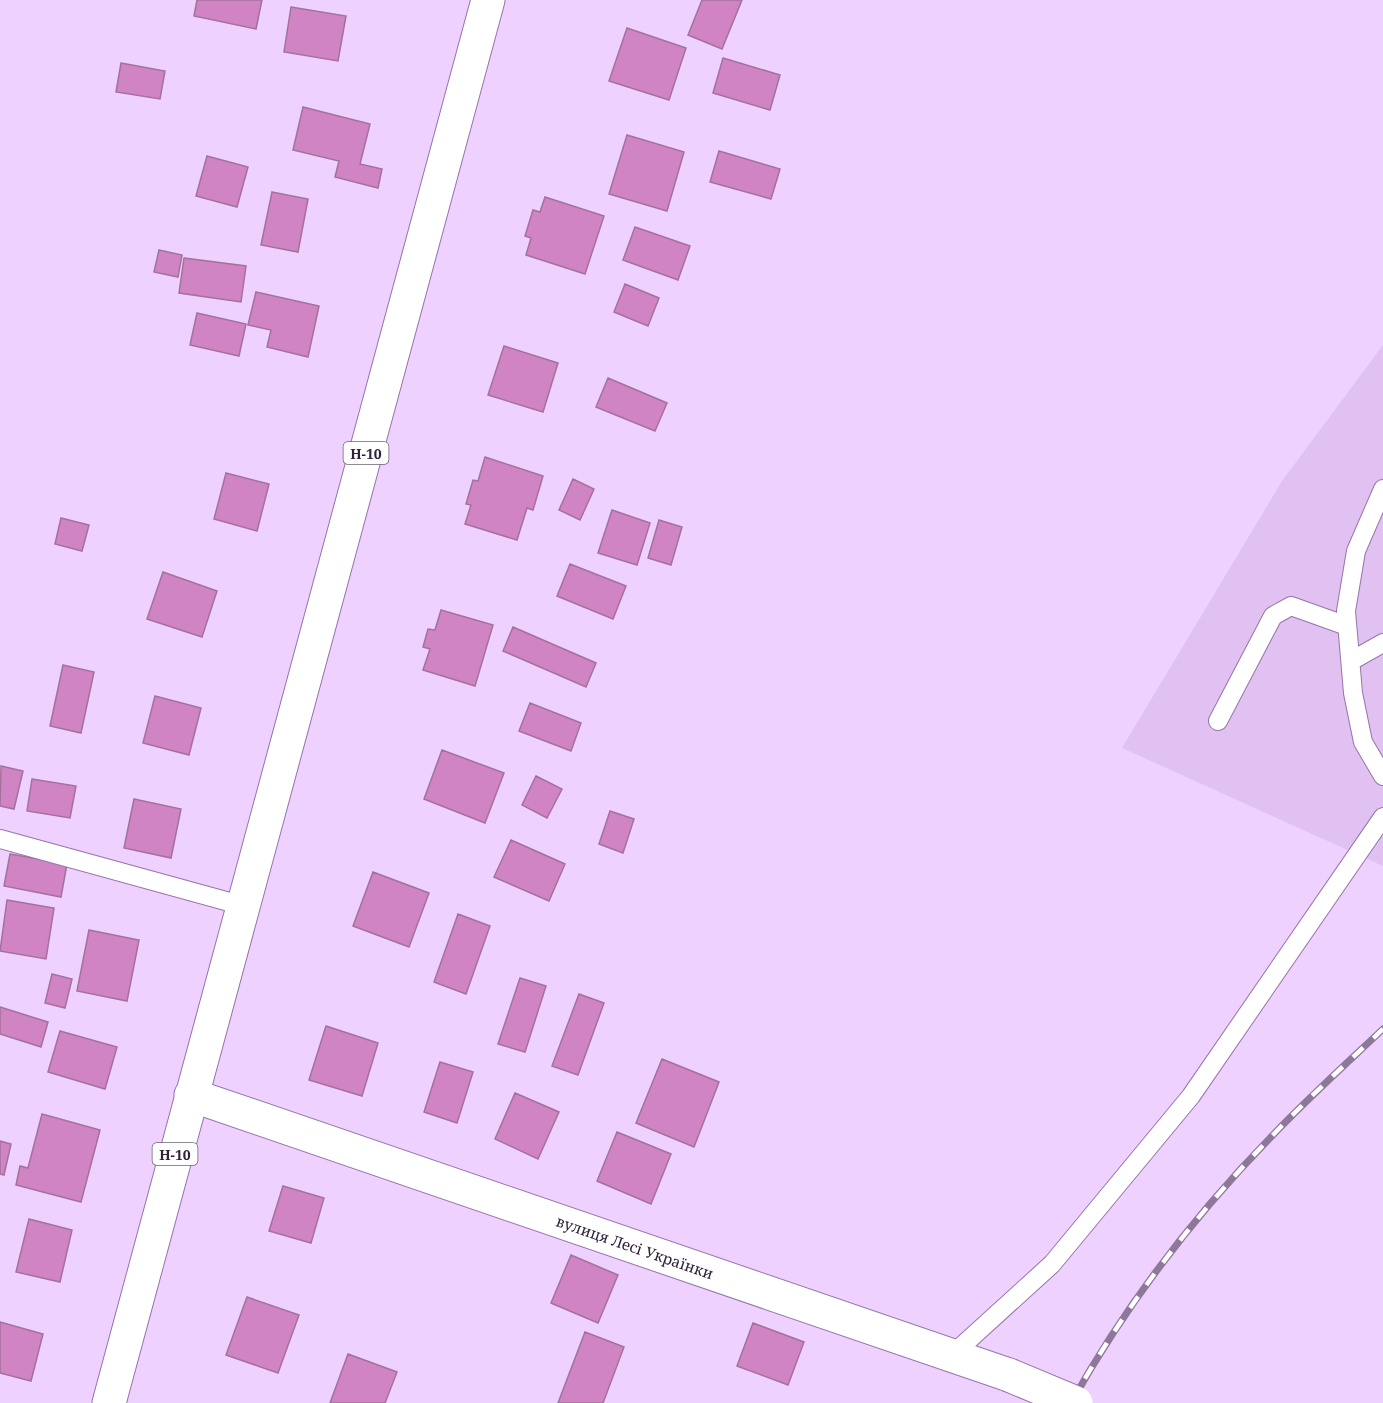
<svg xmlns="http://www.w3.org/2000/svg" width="1383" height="1403" viewBox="0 0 1383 1403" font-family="'Noto Serif',serif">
  <rect width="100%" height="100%" fill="#eed1fe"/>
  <!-- built -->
  <path fill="#e1c1f2" d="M1383,345V866L1122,748L1282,481Z"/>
  <!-- building -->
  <path fill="#d084c3" stroke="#a4719b" stroke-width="1.5" d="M197,0H262L256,29L194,16Z
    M702,0H742L722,49L688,35Z
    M291,7L346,16L338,61L284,52Z
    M627,28L686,48L669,100L609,81Z
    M723,58L780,75L770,110L713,93Z
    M121,63L165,71L160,99L116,92Z
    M303,107L370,124L360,164L382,169L378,188L335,177L339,161L293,150Z
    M627,135L684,152L667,211L609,194Z
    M719,151L780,169L771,199L710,182Z
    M207,156L248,167L237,207L196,196Z
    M272,192L308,199L298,252L261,245Z
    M545,197L604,216L585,274L526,255L531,238L525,236L533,210L540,212Z
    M635,227L690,246L678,280L623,260Z
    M159,250L182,255L178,277L154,272Z
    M184,258L246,266L241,302L179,293Z
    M625,284L659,298L648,326L614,312Z
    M256,292L319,306L308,357L267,347L271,330L248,325Z
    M197,313L246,324L239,356L190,345Z
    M504,346L558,363L543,412L488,395Z
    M608,378L667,403L655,431L596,407Z
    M485,457L543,476L533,510L527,508L517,540L465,524L471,505L466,504L473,480L478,481Z
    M226,473L269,484L257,531L214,519Z
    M573,479L594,489L580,520L559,510Z
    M612,510L650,523L637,565L598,553Z
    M61,518L89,525L82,551L55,544Z
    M659,520L682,527L671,565L648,558Z
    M570,564L626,586L613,619L557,596Z
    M163,572L217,591L202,637L147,619Z
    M441,610L493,625L475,686L423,670L430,649L423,647L428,629L435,630Z
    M513,627L596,663L586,687L503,651Z
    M63,665L94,672L81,733L50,726Z
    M155,696L201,708L189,755L143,743Z
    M530,703L581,723L571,751L519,731Z
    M442,750L504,773L485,823L424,799Z
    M1,766L23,771L14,809L0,806Z
    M536,776L562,789L547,818L522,805Z
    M32,779L76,786L70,818L27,811Z
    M134,799L181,809L171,858L124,848Z
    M610,811L634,819L623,853L599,844Z
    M511,840L565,864L549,901L494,877Z
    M10,854L67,864L61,897L4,886Z
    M373,872L429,893L409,947L353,926Z
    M7,900L54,908L46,959L0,951Z
    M458,914L490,926L466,994L434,982Z
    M89,930L139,940L127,1001L77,991Z
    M52,974L72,979L65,1008L45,1003Z
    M520,978L546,986L525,1052L498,1044Z
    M579,994L604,1003L578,1075L552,1066Z
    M0,1007L48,1022L41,1047L0,1034Z
    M326,1026L378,1043L362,1096L309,1080Z
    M60,1031L117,1047L105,1089L48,1072Z
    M662,1059L719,1082L694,1147L636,1123Z
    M440,1062L473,1072L457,1123L424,1112Z
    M515,1093L559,1112L538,1159L495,1139Z
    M42,1114L100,1130L81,1202L16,1185L20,1166L28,1168Z
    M617,1132L671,1154L651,1204L597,1181Z
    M0,1141L11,1144L4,1175L0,1174Z
    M283,1186L324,1198L311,1243L269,1231Z
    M29,1219L72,1230L60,1282L16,1272Z
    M571,1255L618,1275L598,1323L551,1303Z
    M247,1297L299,1315L278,1373L226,1355Z
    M0,1322L43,1334L31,1381L0,1373Z
    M753,1323L804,1342L788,1385L737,1366Z
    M585,1332L624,1347L603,1403H558Z
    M348,1354L397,1372L385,1403H330Z"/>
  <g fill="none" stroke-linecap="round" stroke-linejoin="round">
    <!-- service casing -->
    <g stroke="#9674a8" stroke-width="20">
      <path id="service" d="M1383,489L1356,551L1346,611L1353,693L1363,742L1383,776
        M1351,661L1383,643
        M1218,721L1273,616L1291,606L1347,626
        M0,839L244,906
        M952,1355L1052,1264L1191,1096L1383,817"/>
    </g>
    <!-- tertiary casing -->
    <g stroke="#9674a8" stroke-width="35">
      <path id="tertiary" d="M191,1095L1009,1375"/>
    </g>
    <!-- primary casing -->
    <g stroke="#9674a8" stroke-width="35">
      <path id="primary" d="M109,1403L488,0"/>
    </g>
    <!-- service -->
    <use href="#service" stroke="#fff" stroke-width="18"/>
    <!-- tertiary -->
    <use href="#tertiary" stroke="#fff" stroke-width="33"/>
    <!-- primary -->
    <use href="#primary" stroke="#fff" stroke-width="33"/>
    <!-- rail casing -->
    <g stroke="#8e7899" stroke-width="7">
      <path id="rail" d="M1071,1403C1125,1306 1194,1216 1271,1137C1307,1099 1346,1064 1383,1029"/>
    </g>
    <!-- rail -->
    <use href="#rail" stroke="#fefefe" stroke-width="4.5" stroke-dasharray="14" stroke-linecap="butt"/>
    <!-- tertiary-bridge casing -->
    <g stroke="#9674a8" stroke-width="35" stroke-linecap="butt">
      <path id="tertiary-bridge" d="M1009,1375L1076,1403"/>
    </g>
    <!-- tertiary-bridge -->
    <use href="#tertiary-bridge" stroke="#fff" stroke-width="33"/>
  </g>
  <g text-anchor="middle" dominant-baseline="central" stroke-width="6" stroke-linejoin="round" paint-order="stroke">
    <!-- shield labels -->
    <g fill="#fefefe" stroke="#6d6372" stroke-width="1.5">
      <rect x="343.5" y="442" width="45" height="22" rx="4.5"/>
      <rect x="152.5" y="1143" width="45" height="22" rx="4.5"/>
    </g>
    <g font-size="14" font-weight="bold" fill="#2f2136">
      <text x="366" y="453">Н-10</text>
      <text x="175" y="1154">Н-10</text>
    </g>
    <!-- street labels -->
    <g font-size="15" fill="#2f2136" stroke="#fefefe">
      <text transform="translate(635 1247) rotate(19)">вулиця Лесі Українки</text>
    </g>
  </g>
</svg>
